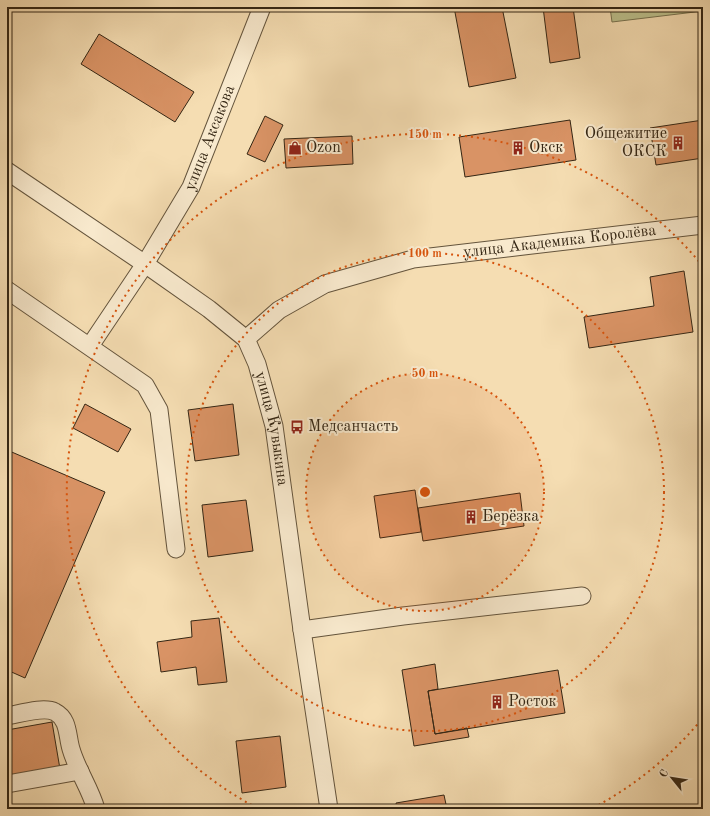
<svg xmlns="http://www.w3.org/2000/svg" width="710" height="816" viewBox="0 0 710 816" font-family="'Old Standard TT',serif">
  <rect width="100%" height="100%" fill="#f5ddb2"/>
  <filter id="stains"><feTurbulence type="fractalNoise" baseFrequency=".005" numOctaves="4"/><feColorMatrix values="0 0 0 0 .2 0 0 0 0 .09 0 0 0 0 .02 0 0 0 .5 -.17"/></filter>
  <radialGradient id="worn" r=".72"><stop offset=".6" stop-color="#630" stop-opacity="0"/><stop offset="1" stop-color="#630" stop-opacity=".3"/></radialGradient>
  <!-- green -->
  <path fill="#bcc08c" stroke="#787350" d="M610,7H703V11L612,22Z"/>
  <!-- building -->
  <path fill="#d99365" stroke="#342614" d="M454,7H502L516,78L469,87Z
    M543,7H573L580,58L550,63Z
    M99,34L194,92L175,122L81,64Z
    M265,116L283,125L265,162L247,154Z
    M570,120L576,160L465,177L459,137Z
    M703,120V158L656,165L650,128Z
    M352,136L353,164L286,168L284,139Z
    M684,271L693,332L589,348L584,317L654,306L650,277Z
    M85,404L131,429L118,452L73,428Z
    M233,404L239,455L195,461L188,410Z
    M7,450L105,492L25,678L7,670Z
    M415,490L421,532L380,538L374,496Z
    M520,493L524,526L423,541L418,508Z
    M246,500L253,551L208,557L202,505Z
    M219,618L227,682L198,685L196,667L161,672L157,642L192,637L191,621Z
    M435,664L438,689L428,691L435,734L467,728L469,737L414,746L402,670Z
    M558,670L565,713L435,734L428,691Z
    M52,722L60,769L7,778V730Z
    M280,736L286,787L242,793L236,741Z
    M444,795L447,809H397L396,803Z
    M63,805L67,809H28L37,808Z"/>
  <g fill="none" stroke-linecap="round" stroke-linejoin="round">
    <!-- minor casing -->
    <g stroke="#64543c" stroke-width="19">
      <g id="minor">
        <path id="s1" d="M7,171L145,264L209,309L246,339L257,364L274,426L302,630L329,809"/>
        <path d="M7,290L145,385L159,410L176,549"/>
        <path id="s2" d="M246,339L279,310L325,284L413,259L703,225"/>
        <path id="s3" d="M90,346L145,264L191,187L262,7"/>
        <path d="M302,630L403,616L582,596"/>
        <path d="M7,716C19,714 44,706 55,712C69,719 67,736 71,749C77,770 90,788 96,809"/>
        <path d="M7,784L80,771"/>
      </g>
    </g>
    <!-- minor -->
    <use href="#minor" stroke="#f8e9cd" stroke-width="17"/>
  </g>
  <!-- distance rings -->
  <circle cx="425" cy="492" r="119" fill="#d6540d" fill-opacity=".12"/>
  <g fill="none" stroke="#d6540d" stroke-width="2" stroke-dasharray="2 4">
    <circle cx="425" cy="492" r="119"/>
    <circle cx="425" cy="492" r="239"/>
    <path d="M701 720A358 358 0 0 1 593 808M257 808A358 358 0 1 1 701 264"/>
  </g>
  <!-- icons -->
  <defs>
    <g id="building-bare" transform="scale(1.08)"><path d="M-4-6H4V6H1V3H-1V6H-4ZM-2.5-4.3h1.7v1.8h-1.7ZM.8-4.3h1.7v1.8H.8ZM-2.5-1h1.7V.8h-1.7ZM.8-1h1.7V.8H.8Z" fill="#8f2418" stroke="#f8e9cd" stroke-width="2.5" paint-order="stroke"/></g>
    <g id="shop-bare" transform="scale(1.08)"><path d="M-5-2.5h2.3a2.7 3.5 0 0 1 5.4 0H5L5.5 6h-11ZM-1.5-2.5h3a1.5 2.3 0 0 0-3 0Z" fill="#8f2418" stroke="#f8e9cd" stroke-width="2.5" paint-order="stroke"/></g>
    <g id="bus-bare" transform="scale(1.08)"><path d="M-5-6H5V4H4V6H2V4H-2V6H-4V4H-5ZM-3.5-4V0h7V-4ZM-3.5 1.2v1.5H-2V1.2ZM2 1.2v1.5H3.5V1.2Z" fill="#8f2418" stroke="#f8e9cd" stroke-width="2.5" paint-order="stroke"/></g>
  </defs>
  <g fill-rule="evenodd">
    <use href="#building-bare" x="678" y="143"/>
    <use href="#shop-bare" x="295" y="148"/>
    <use href="#building-bare" x="518" y="148"/>
    <use href="#bus-bare" x="297" y="427"/>
    <use href="#building-bare" x="471" y="517"/>
    <use href="#building-bare" x="497" y="702"/>
  </g>
  <g text-anchor="middle" dominant-baseline="central" stroke-width="4" stroke-linejoin="round" paint-order="stroke">
    <!-- poi labels -->
    <g font-size="16" fill="#342614" stroke="#f8e9cd" text-anchor="start">
      <text x="667" y="134" text-anchor="end">Общежитие<tspan x="667" dy="18">ОКСК</tspan></text>
      <text x="306" y="148">Ozon</text>
      <text x="529" y="148">Окск</text>
      <text x="308" y="427">Медсанчасть</text>
      <text x="482" y="517">Берёзка</text>
      <text x="508" y="702">Росток</text>
    </g>
    <!-- street labels -->
    <g font-size="16" fill="#342614" stroke="#f8e9cd">
      <text stroke="none"><textPath href="#s3" startOffset="241">улица Аксакова</textPath></text>
      <text stroke="none"><textPath href="#s2" startOffset="336">улица Академика Королёва</textPath></text>
      <text stroke="none"><textPath href="#s1" startOffset="386">улица Кувыкина</textPath></text>
    </g>
  </g>
  <circle cx="425" cy="492" r="6" fill="#d6540d" stroke="#f8e9cd" stroke-width="2"/>
  <g font-size="12" text-anchor="middle" font-weight="bold" fill="#d6540d" stroke="#f8e9cd" stroke-width="4" stroke-linejoin="round" paint-order="stroke">
    <text x="425" y="138">150 m</text>
    <text x="425" y="257">100 m</text>
    <text x="425" y="377">50 m</text>
  </g>
  <!-- margin -->
  <rect width="710" height="816" fill="none" stroke="#f5ddb2" stroke-width="24"/>
  <rect x="8" y="8" width="694" height="800" fill="none" stroke="#342614" stroke-width="2"/>
  <rect x="12" y="12" width="686" height="792" fill="none" stroke="#342614"/>
  <!-- north arrow -->
  <g transform="translate(672 778) rotate(300)" stroke="#f8e9cd" stroke-width="3" paint-order="stroke">
  <path d="M0-3L7 15L0 10L-7 15Z" fill="#342614"/>
  <text y="-6" font-size="11" font-weight="bold" text-anchor="middle" fill="#342614">С</text>
  </g>
  <rect width="100%" height="100%" filter="url(#stains)"/>
  <rect width="100%" height="100%" fill="url(#worn)"/>
</svg>
